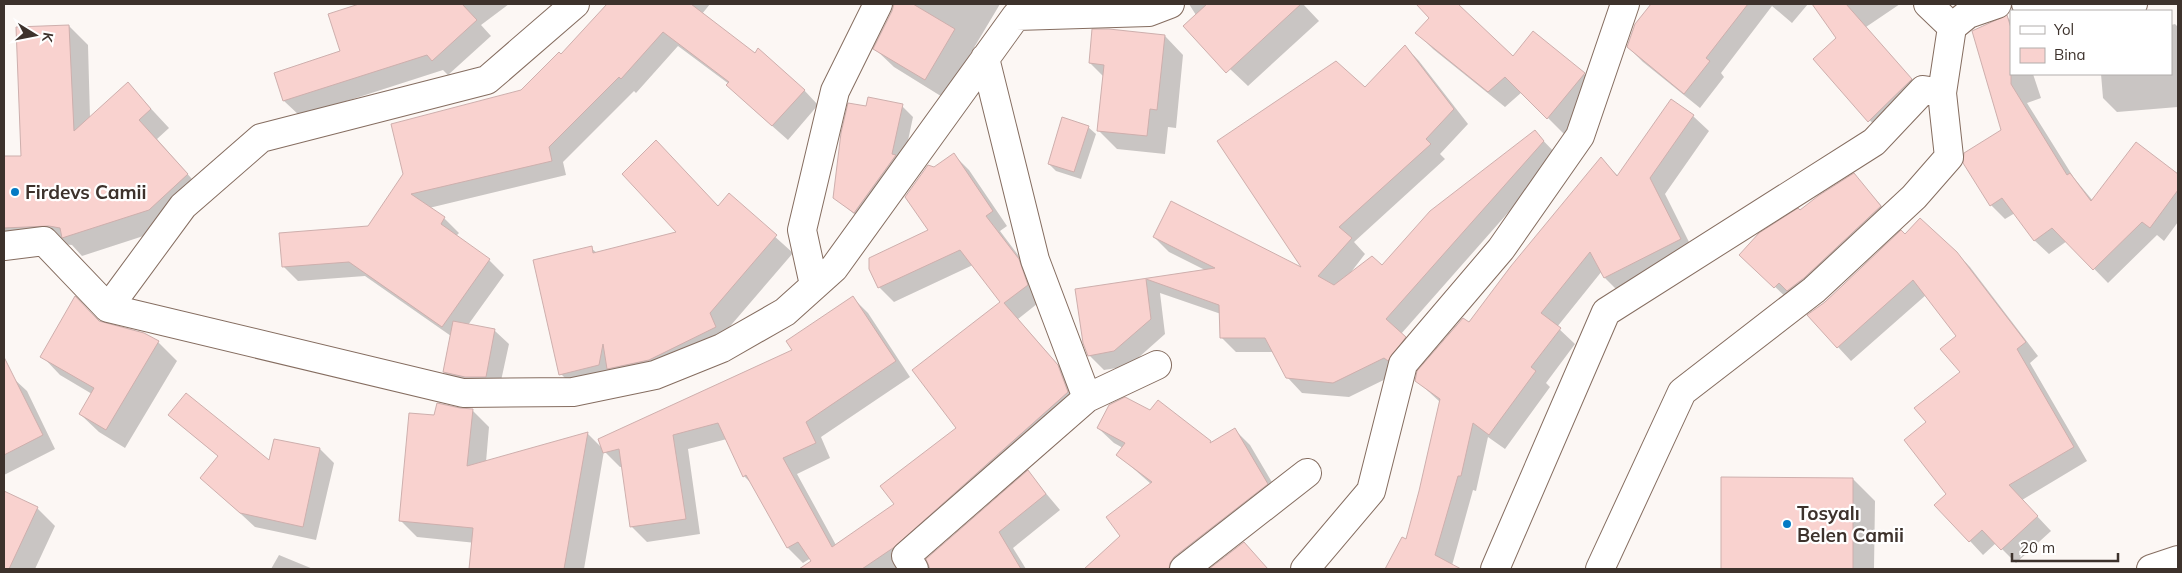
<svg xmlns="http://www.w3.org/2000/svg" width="2182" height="573" viewBox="0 0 2182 573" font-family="Mulish,sans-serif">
  <rect width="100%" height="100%" fill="#fcf7f4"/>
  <!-- shadow -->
  <path fill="#0003" d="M363,4H509L481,25L491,36L448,75L443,70L300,116L284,101L276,74L342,52L330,15Z
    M609,4H710L702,14L804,90L818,105L788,140L743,100L728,85L729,84L678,46L636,93L634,91L563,162L566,175L429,208L444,218L459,233L456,236L489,260L504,275L468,325L495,331L509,344L499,390L458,386L444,372L451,336L365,276L298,281L283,266L368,227L561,56Z
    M895,4H1000L944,98L894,67L875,49L893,11Z
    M1189,4H1303L1319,21L1248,86L1230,69Z
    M1418,4H1458L1457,5L1514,57L1584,74L1600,90L1564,134L1522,92L1505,107L1433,49L1417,33L1430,19Z
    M1651,4H1808L1792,23L1772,6L1721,73L1724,77L1700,108L1643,62L1628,47Z
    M1814,4H1900L1866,27L1925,95L1884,136L1815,59L1838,39Z
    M2007,17L2011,21V74H2033L2041,98L2027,103L2074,178L2093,201L2136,143L2178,176V222L2164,241L2157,235L2108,283L2067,241L2049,254L2035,241L2015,213L2005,219L1991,205L1965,163L2003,131L1973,32Z
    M2175,24L2178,27V107L2117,112L2103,98L2101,74H2171V25Z
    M69,26L88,45L90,118L128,84L169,128L157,139L205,194L168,228L82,256L72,245L62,244L4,245V157H22Z
    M1165,36L1183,55L1176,128L1168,127L1165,154L1117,149L1098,130L1104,77L1090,63Z
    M1405,46L1419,61L1468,124L1440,154L1445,159L1354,242L1365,254L1348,276L1382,266L1535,132L1558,156L1401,334L1419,353L1400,372L1349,397L1302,393L1287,377L1274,352H1236L1221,337V314L1160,293L1165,334L1129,366L1104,370L1089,355L1076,290L1207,271L1169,252L1154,237L1305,270L1366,89Z
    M1672,101L1693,116L1709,131L1665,194L1695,254L1620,293L1605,278L1602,271L1557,327L1575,344L1546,383L1550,387L1505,449L1488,437L1476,491L1473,490L1451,569H1386L1403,539L1407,541L1421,492L1440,402L1416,380L1469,324L1601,159L1619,177Z
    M902,106L913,117L903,164L865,223L835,198L867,108Z
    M1088,127L1096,134L1081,179L1056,171L1049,164Z
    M954,155L969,170L1007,226L1000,231L1033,275L1042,300L1018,319L1073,382L1082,407L906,569H819L811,558L803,563L788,548L753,485L744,476L727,439L688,449L700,534L647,542L631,526L623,467H620L604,451L584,569H503L515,502L496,545L417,537L400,520L435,417L459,409L472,410L489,427L486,462L587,433L604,450L793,350L853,298L868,313L910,377L821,437L830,458L797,474L836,545L896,504L957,428L1002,303L973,265L894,302L879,287L930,231L934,168Z
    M1854,175L1894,220L1789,300L1755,268L1800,212Z
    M729,195L793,253L726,331L732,344L578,391L561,374L591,248L597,253L678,232L718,207Z
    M1905,236L1956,252L1970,267L2038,356L2030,363L2087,461L2022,500L2051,531L2016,563L1996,543L1983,555L1970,541L1948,495L1928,423L1961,373L1958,336L1926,295L1851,361L1838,347L1825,302Z
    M99,322L158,342L177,361L125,448L99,432L80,414L92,394L60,375L42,356Z
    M13,378L27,391L55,449L4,475V382Z
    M169,415L270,462L275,440L320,449L334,463L316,540L255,527L202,478L219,457Z
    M1098,428L1211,444L1235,430L1250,445L1282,499L1192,569H1086L1122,536L1151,484L1118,455L1123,448L1114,443Z
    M1028,472L1060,510L1013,548L1026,569H931L928,559Z
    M1722,478L1853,479L1875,501L1874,569H1722Z
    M4,493L37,508L55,526L35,569H4Z
    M1244,544L1268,569H1211Z
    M279,555L313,569H271Z"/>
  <!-- building -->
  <path fill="#f9d2cf" stroke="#ceafad" d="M359,4H462L477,20L432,61L427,55L283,101L274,73L340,51L328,14Z
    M607,4H691L755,53L758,48L805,90L772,126L726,85L729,82L663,32L621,79L619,77L549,147L552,161L411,194L445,217L441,224L490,259L442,327L349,262L282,267L279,233L368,226L403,174L391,124L521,90L559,52L561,54Z
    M894,4H913L955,29L925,80L873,49L892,11Z
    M1207,4H1301L1226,73L1183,26Z
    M1416,4H1458L1513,56L1533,31L1585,73L1547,119L1505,77L1488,92L1415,33L1429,18Z
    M1651,4H1748L1706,58L1710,61L1684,94L1627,47L1635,24Z
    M1812,4H1846L1912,79L1868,122L1813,59L1836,38Z
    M2007,15L2011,28V84L2067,175L2070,173L2091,201L2136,142L2178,174V190L2150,228L2142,222L2093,270L2052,228L2034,241L2002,198L1990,206L1963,163L1964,153L2001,130L1972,31Z
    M69,25L74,131L128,82L151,109L139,120L188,174L149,210L62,238L60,228L49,226L4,228V156H21L16,27Z
    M1092,29H1109L1165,35L1157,110L1150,109L1147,136L1097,131L1104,65L1089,63Z
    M1405,45L1454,109L1426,139L1431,144L1339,227L1352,238L1318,276L1334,285L1372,256L1382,265L1430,211L1535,130L1544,141L1386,319L1406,337L1388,361L1384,358L1333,383L1286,378L1265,338H1220L1219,305L1146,279L1151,319L1114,351L1088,356L1083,343L1075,289L1215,268L1153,237L1171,201L1301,267L1217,141L1336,61L1365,87Z
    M868,97L903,104L892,154L896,155L854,213L833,198L841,133L848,103L866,106Z
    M1671,99L1694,115L1650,178L1681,239L1604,278L1590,252L1541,313L1561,328L1531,367L1536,371L1489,435L1473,423L1461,476H1458L1435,555L1461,569H1385L1402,537L1406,539L1419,491L1440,399L1415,381L1417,371L1463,318L1469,322L1511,266L1601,157L1617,176Z
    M1062,117L1089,126L1074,172L1048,164Z
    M656,140L718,206L729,193L777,235L710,313L716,327L649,360L607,369L603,344L599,365L559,375L533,260L592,246L593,253L676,232L622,174Z
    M954,153L993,211L986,216L1019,259L1028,285L1004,303L1058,365L1068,392L893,548L862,569H799L811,561L798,542L787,548L746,475L743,477L718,423L673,435L686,519L630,527L619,449L603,453L598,439L792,350L786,341L853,296L896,361L806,422L816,443L783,458L832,547L894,504L880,486L956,428L912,370L1000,302L960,250L878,288L869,269V258L928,230L905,197L928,165L934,167Z
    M1854,173L1881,206L1804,278L1787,291L1779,283L1774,288L1739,255L1759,233L1798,208L1800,210L1818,196Z
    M1920,218L1957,252L2026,342L2017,349L2074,447L2009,485L2038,516L2001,550L1982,530L1969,542L1934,505L1946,494L1904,440L1926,422L1914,408L1960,372L1940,349L1956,336L1913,280L1837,348L1807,315L1825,302L1901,230L1905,234Z
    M75,296L99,321L144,333L159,341L106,430L79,414L94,388L40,357Z
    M453,321L495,329L486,377H465L443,372Z
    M4,357L43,435L4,455Z
    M186,393L269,460L274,439L320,448L303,527L240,513L200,478L218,456L168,415Z
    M1125,397L1150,410L1158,400L1211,441L1210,443L1235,428L1268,484L1174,557L1170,563L1169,569H1084L1120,536L1106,517L1152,482L1116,455L1125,443L1097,428L1109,405Z
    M437,403L460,408L473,409L467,466L588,432L564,569H469L473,528L399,521L409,413L434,415Z
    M1028,470L1046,494L999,532L1021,569H930L926,559Z
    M1721,477L1853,478V569H1721Z
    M4,491L38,507L9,569H4Z
    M1244,542L1268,569H1209Z"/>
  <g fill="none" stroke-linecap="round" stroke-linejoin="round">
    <!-- minor casing -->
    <g stroke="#856d60" stroke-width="30">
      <path id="minor" d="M1928,4L1952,27L1968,14L1997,4
        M2026,4L2046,7L2080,5L2111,11
        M2120,11L2133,4
        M985,58L1035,260L1087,398
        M4,246L44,241L108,308L463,393L573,392L655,375L722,348L785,312L834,268L1016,16L1149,12L1170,4
        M814,285L802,230L835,91L878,4
        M108,308L183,206L261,138L487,80L575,4
        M914,569L906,556L1087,398L1157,365
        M1184,569L1307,473
        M1305,569L1371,491L1403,364L1501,249L1580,136L1625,4
        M1495,569L1606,312L1874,142L1923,90L1942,93
        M1600,569L1682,392L1814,290L1914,197L1949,157L1942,93L1952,27"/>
    </g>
    <!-- trunk casing -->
    <g stroke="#856d60" stroke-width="30">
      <path id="trunk" d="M2151,569L2178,560"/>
    </g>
    <!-- minor -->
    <use href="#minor" stroke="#fff" stroke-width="28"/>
    <!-- trunk -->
    <use href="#trunk" stroke="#fff" stroke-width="28"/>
  </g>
  <!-- markers -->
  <g fill="#057ac4" stroke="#fff" stroke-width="2">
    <circle cx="15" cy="192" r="5"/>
    <circle cx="1787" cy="524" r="5"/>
  </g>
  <g text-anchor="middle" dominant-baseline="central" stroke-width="4.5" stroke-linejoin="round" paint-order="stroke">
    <!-- poi labels -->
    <g font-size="19" font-weight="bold" fill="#3d322c" stroke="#fff" text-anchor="start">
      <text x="25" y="192">Firdevs Camii</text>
      <text x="1797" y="513">Tosyalı<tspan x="1797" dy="22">Belen Camii</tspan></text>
    </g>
  </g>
  <!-- border -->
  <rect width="2182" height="573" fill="none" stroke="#3d322c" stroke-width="10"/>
  <!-- legend -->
  <rect x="2010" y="10" width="162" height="65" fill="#ffffff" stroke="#b1adab"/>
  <rect x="2020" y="26" width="25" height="8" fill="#ffffff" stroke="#b1adab"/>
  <text x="2054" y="35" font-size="15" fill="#3d322c">Yol</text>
  <rect x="2020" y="48" width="25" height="15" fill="#f9d2cf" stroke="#b1adab"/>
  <text x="2054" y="60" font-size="15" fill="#3d322c">Bina</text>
  <!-- north arrow -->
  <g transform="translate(35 35) rotate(100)" stroke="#ffffff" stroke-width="4" paint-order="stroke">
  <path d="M0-4L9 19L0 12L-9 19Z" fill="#3d322c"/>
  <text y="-8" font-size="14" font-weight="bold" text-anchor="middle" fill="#3d322c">K</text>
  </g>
  <!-- scale -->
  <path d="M2012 553v8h106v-8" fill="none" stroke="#3d322c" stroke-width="2.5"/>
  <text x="2020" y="553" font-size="15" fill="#3d322c" stroke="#ffffff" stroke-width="4" paint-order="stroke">20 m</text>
</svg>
